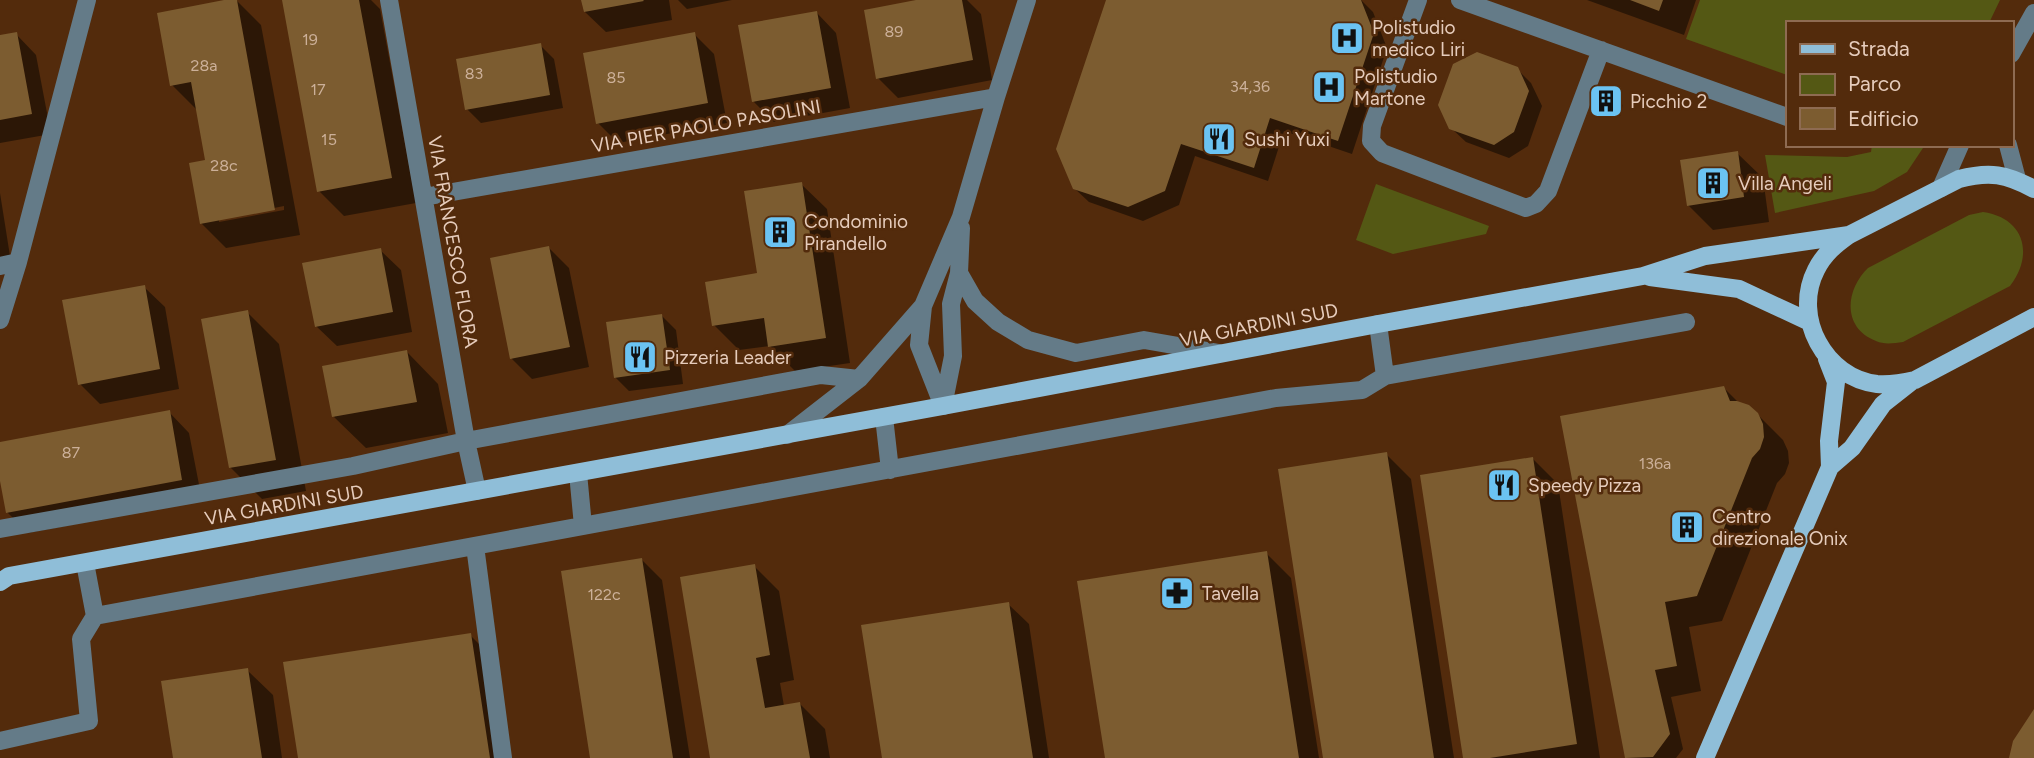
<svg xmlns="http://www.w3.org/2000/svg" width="2034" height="758" viewBox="0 0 2034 758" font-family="Figtree,sans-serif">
  <rect width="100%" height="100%" fill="#532b0c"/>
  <!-- green -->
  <path fill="#545814" d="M1700,0H2000L1989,23H1787V75L1686,39Z
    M1872,145H1925L1907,172L1874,191L1775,213L1765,155L1847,157L1871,152Z
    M1376,184L1489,226L1486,234L1393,254L1356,240Z
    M1983,212C2025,218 2034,255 2010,286L1903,342C1894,343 1885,345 1876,341C1842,328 1845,290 1868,268L1969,215Z"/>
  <!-- shadow -->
  <path fill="#0007" fill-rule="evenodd" d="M234,0H236L261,25L300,235L226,248L201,223L207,161L197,110L172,85ZM284,206V210L219,222V219Z
    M284,0H371L380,9L416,203L344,216L319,191Z
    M583,0H669L672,20L606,32L585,12Z
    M678,0H732L687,9Z
    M926,0H967L981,14L992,80L898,98L878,78Z
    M1108,0H1361L1373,12L1387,48L1352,154L1284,131L1268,181L1195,156L1179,205L1143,221L1089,202L1074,188Z
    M1587,0H1696L1684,35Z
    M816,12L836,33L850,108L774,122L754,102Z
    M16,34L36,55L51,134L0,143V37Z
    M694,34L714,54L727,123L618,143L598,123Z
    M540,45L554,59L563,108L481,123L467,109Z
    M1517,69L1531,83L1542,106L1528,146L1509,158L1466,142L1451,128Z
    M1616,99L1623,105L1620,116L1605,111L1598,104Z
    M1737,153L1763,178L1769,222L1713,230L1688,205Z
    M801,184L827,209L850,363L795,371L770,346L739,350L714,325L758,275Z
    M0,193L10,256L0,258Z
    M549,248L569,268L589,367L532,379L512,359Z
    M380,250L401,270L412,332L337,346L316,326Z
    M144,287L165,307L179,389L100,404L80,384Z
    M247,312L279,344L306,491L262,499L230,467Z
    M662,316L676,330L683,384L629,391L615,377Z
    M407,352L438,384L448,433L366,448L334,417Z
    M1724,388L1739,403L1757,414L1783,440L1788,451L1789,463L1785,474L1777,483L1722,621L1689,627L1701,691L1671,697L1683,749L1676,758H1627L1562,417Z
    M169,412L189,433L202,500L28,533L7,512L0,471V444Z
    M1386,454L1411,479L1454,758H1325Z
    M1533,459L1558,484L1600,758H1465Z
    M1266,553L1291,578L1319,758H1106Z
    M642,560L662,580L690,758H591Z
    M754,566L779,591L794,680L780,683L784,706L800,704L825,729L830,758H712Z
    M1008,604L1029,624L1049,758H884Z
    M470,635L490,655L506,758H300Z
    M247,670L273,695L282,758H175Z"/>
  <!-- building -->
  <path fill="#7c5c30" d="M224,0H237L275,210L200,224L189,163L205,160L191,82L170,86L157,13Z
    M282,0H359L392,178L317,192Z
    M581,0H643L644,1L584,12Z
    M916,0H962L973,60L876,79L864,10Z
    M1106,0H1361L1374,33L1338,141L1270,118L1254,168L1181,144L1165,191L1128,207L1073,189L1056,149Z
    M1630,0H1663L1659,11Z
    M817,11L831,88L752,102L738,25Z
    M17,32L32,114L0,120V35Z
    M695,32L708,103L596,124L583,53Z
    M541,43L550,95L465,110L456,59Z
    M1477,52L1518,67L1529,91L1514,132L1494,145L1449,129L1438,105L1453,64Z
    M1600,91L1617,97L1613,110L1596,105Z
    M1738,151L1744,197L1687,206L1680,160Z
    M802,182L826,338L768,347L764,318L712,326L705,282L757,273L744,191Z
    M549,246L570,347L510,359L490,258Z
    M381,248L393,312L315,327L302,263Z
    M145,285L160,369L78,385L62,300Z
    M248,310L276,460L229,468L201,319Z
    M662,314L670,370L614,378L606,322Z
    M407,350L417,402L332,417L322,366Z
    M1724,386L1730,401H1737L1749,405L1758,413L1763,424L1764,437L1760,449L1752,458L1697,596L1665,602L1677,666L1655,670L1670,734L1653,757L1625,758L1560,416Z
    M170,410L182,480L6,513L0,481V442Z
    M1387,452L1434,758H1323L1278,469Z
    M1533,457L1577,744L1490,758H1463L1420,475Z
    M1267,551L1299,758H1105L1077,581Z
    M642,558L673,758H590L561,571Z
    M755,564L770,655L756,658L765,708L800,702L810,758H710L680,577Z
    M1009,602L1033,758H882L861,625Z
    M471,633L490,758H298L283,662Z
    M248,668L262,758H173L161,681Z
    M2034,709V758H2009L2013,741Z"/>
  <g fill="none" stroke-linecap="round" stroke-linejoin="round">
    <!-- minor -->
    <path stroke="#647b88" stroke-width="18" d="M389,0L466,441L477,491
      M1418,0L1372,126L1371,141L1382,153L1526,208L1536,204L1548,191L1601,50
      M1460,0L1787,117
      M2011,54L2034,13
      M2008,145L2017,179
      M1941,188L1960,145
      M424,197L996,97
      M0,266L18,262
      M959,273L975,301L998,322L1028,340L1076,353L1144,340L1219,353
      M0,320L18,262L87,0
      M1378,324L1385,376
      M943,406L919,345L923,306L961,217L996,97L1027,0
      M943,406L953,356L951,304L959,273L961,228
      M884,417L890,470
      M787,435L859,379L923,306
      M578,473L583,526
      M0,529L353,466L466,441L821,375L859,379
      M475,546L503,758
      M95,616L1276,398L1362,390L1385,376L1686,322
      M0,741L89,721L81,639L95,616L85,563"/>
    <!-- major -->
    <path stroke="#8fbed8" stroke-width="18" d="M2034,189C2006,174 1990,171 1959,179L1849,235C1835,245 1824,254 1816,270C1792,317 1825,378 1877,384C1891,385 1902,383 1915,380L2034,317
      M1650,277L1739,289L1810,322
      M1830,467L1852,448L1883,404L1911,382
      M0,582L9,576L943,406L1378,324L1643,276L1705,256L1849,235
      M1705,758L1830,467L1829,441L1836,382L1827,359"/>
  </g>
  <!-- icons -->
  <defs>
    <g id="hospital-square" transform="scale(1.75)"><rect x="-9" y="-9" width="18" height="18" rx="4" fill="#6bc3f2" stroke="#532b0c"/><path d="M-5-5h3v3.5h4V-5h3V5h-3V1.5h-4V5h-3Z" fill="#111"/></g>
    <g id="building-square" transform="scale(1.75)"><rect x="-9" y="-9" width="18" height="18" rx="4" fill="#6bc3f2" stroke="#532b0c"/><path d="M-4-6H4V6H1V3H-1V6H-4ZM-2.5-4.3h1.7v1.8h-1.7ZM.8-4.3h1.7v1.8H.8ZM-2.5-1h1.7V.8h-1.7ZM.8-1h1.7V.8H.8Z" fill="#111"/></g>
    <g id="restaurant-square" transform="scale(1.75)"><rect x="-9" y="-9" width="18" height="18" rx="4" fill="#6bc3f2" stroke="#532b0c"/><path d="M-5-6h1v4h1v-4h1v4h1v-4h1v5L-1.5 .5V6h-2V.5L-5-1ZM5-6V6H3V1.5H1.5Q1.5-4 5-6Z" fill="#111"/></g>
    <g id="pharmacy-square" transform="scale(1.75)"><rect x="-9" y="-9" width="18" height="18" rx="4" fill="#6bc3f2" stroke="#532b0c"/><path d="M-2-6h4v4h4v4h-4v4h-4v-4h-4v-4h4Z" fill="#111"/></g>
  </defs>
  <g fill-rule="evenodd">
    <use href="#hospital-square" x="1347" y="38"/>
    <use href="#hospital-square" x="1329" y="87"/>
    <use href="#building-square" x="1606" y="101"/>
    <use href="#restaurant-square" x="1219" y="139"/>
    <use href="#building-square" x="1713" y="183"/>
    <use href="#building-square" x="780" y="232"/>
    <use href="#restaurant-square" x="640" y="357"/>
    <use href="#restaurant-square" x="1504" y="485"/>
    <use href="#building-square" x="1687" y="527"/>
    <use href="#pharmacy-square" x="1177" y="593"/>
  </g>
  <g text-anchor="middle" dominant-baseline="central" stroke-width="5" stroke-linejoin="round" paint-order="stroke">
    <!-- number labels -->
    <g font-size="16" fill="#ccb099">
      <text x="894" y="31">89</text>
      <text x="310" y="39">19</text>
      <text x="204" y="65">28a</text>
      <text x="474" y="73">83</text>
      <text x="616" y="77">85</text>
      <text x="1250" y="86">34,36</text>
      <text x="318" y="89">17</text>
      <text x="329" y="139">15</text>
      <text x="224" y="165">28c</text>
      <text x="71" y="452">87</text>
      <text x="1655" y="463">136a</text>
      <text x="604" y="594">122c</text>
    </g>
    <!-- poi labels -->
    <g font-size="19" fill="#e6ccbc" stroke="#532b0c" text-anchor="start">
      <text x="1372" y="27">Polistudio<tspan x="1372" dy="22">medico Liri</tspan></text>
      <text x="1354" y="76">Polistudio<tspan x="1354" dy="22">Martone</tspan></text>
      <text x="1630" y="101">Picchio 2</text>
      <text x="1244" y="139">Sushi Yuxi</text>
      <text x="1738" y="183">Villa Angeli</text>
      <text x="804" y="221">Condominio<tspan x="804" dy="22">Pirandello</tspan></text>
      <text x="664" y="357">Pizzeria Leader</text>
      <text x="1528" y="485">Speedy Pizza</text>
      <text x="1712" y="516">Centro<tspan x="1712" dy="22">direzionale Onix</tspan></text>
      <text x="1202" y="593">Tavella</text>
    </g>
    <!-- street labels -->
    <g font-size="19" fill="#e6ccbc" stroke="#532b0c">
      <text transform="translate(706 126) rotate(-10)">VIA PIER PAOLO PASOLINI</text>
      <text transform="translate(453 242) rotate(80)">VIA FRANCESCO FLORA</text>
      <text transform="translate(1259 325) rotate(-11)">VIA GIARDINI SUD</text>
      <text transform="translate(284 505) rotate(-10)">VIA GIARDINI SUD</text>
    </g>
  </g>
  <!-- legend -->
  <rect x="1786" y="21" width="228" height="126" fill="#532b0c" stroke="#8e6b52" stroke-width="2"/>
  <rect x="1800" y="44" width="35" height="10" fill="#8fbed8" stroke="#8e6b52" stroke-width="2"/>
  <text x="1848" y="56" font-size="21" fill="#e6ccbc">Strada</text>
  <rect x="1800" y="74" width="35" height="21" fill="#545814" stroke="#8e6b52" stroke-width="2"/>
  <text x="1848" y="91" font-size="21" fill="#e6ccbc">Parco</text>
  <rect x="1800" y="108" width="35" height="21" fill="#7c5c30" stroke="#8e6b52" stroke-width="2"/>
  <text x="1848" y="126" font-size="21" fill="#e6ccbc">Edificio</text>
</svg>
